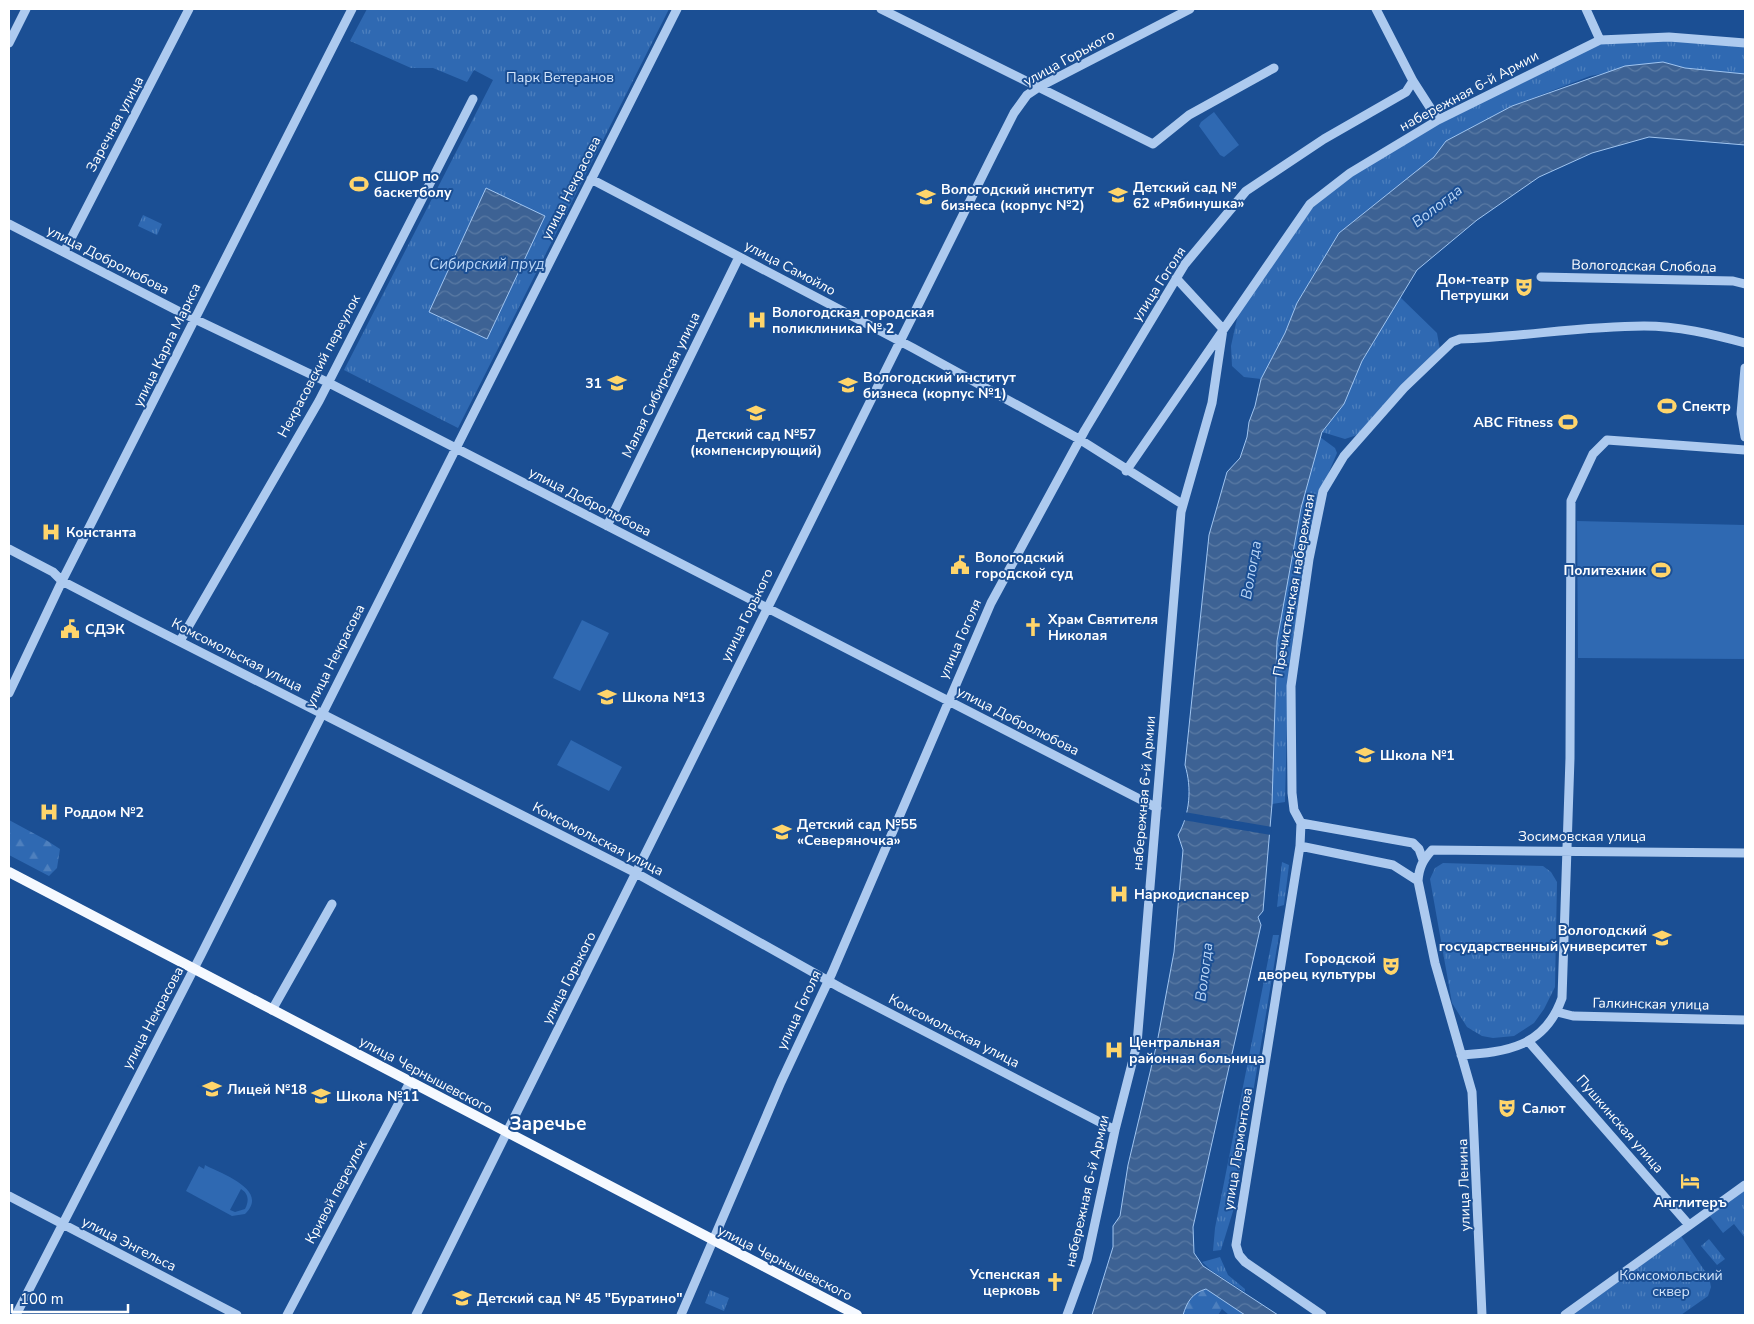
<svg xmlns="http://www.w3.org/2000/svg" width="1754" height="1324" viewBox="0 0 1754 1324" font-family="'Nunito Sans',sans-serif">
  <defs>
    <pattern id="grass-tufts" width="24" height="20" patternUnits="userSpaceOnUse" patternTransform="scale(1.25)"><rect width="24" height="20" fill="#2f69b2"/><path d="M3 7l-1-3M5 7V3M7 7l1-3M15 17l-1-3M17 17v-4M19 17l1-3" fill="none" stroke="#4e80be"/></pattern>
    <pattern id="forest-firs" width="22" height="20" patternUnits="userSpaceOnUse" patternTransform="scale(1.25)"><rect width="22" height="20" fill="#2f69b2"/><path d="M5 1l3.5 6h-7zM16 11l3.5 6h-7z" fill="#4e80be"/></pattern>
    <pattern id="water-waves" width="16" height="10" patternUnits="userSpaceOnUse" patternTransform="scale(1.25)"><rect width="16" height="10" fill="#3d6294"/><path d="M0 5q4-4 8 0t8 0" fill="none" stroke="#5a7aa4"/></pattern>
  </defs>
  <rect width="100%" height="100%" fill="#1b4f94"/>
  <!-- grass -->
  <path fill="url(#grass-tufts)" d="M367,9H669L458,428L344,370L493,80L474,70L467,82L433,68H411L350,41Z
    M1669,40L1745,46V74L1685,68L1663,62L1590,76L1512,106L1446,141L1434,157L1339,233L1297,303L1285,333L1261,379L1244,377L1232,366L1231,346L1238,314L1313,207L1352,176L1439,122L1601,43Z
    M143,215L162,224L157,235L138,226Z
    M1400,297L1437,333L1440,350L1357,435L1345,439L1322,432L1344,404L1362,361Z
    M1320,437L1335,448L1337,453L1316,503L1293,638L1288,686L1285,802L1272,804L1277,641L1301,508Z
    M1282,862L1289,865L1284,905L1277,907Z
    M1443,863L1543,866L1551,872L1557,882L1555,987L1544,1009L1534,1023L1514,1036L1493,1038L1482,1036L1467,1027L1452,1003L1430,879L1435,868Z
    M1273,935H1279L1234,1208L1221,1250L1213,1251L1215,1228Z
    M1745,1190V1238L1734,1224L1723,1233L1709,1215Z
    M1681,1236L1709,1277L1711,1287L1708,1296L1681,1315H1573Z
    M1709,1239L1725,1259L1717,1265L1701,1246Z
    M1220,1257L1228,1275L1245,1289V1292L1212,1271L1202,1262Z
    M710,1290L729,1298L724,1311L705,1303Z"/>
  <!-- forest -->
  <path fill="url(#forest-firs)" d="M9,820L46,840L60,849L57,868L49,876L9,855Z
    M1206,1289L1245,1315H1229L1222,1309L1218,1315H1183C1187,1302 1192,1293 1206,1289Z"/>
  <!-- pitch -->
  <path fill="#2f69b2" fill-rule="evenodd" d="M1214,112L1239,145L1224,157L1220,155L1199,126L1201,122Z
    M1577,521L1745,525V659L1578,658Z
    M582,620L609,633L580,691L553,678Z
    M571,740L622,767L609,791L557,765Z
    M205,1165C222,1174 270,1190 245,1214L232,1216L186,1191L199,1166L204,1169ZM241,1189C249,1194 249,1201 245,1209L235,1212L230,1210Z"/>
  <!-- water -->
  <path fill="url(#water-waves)" stroke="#a0c5f1" d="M1663,62L1685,68L1745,74V145L1649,137L1592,153L1539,177L1477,220L1417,270L1362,361L1344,404L1322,432L1301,508L1277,641L1272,804L1263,911L1258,917L1261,925L1193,1227L1194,1253L1203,1266L1278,1315H1245L1206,1289C1192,1293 1187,1302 1183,1315H1092L1113,1247V1226L1120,1216L1128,1165L1157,1043L1174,952L1183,850L1178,835C1190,814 1192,788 1185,765L1209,535L1227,472L1240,458L1247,437L1249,422L1255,406L1261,379L1285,333L1297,303L1339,233L1434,157L1446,141L1512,106L1625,66Z
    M486,188L545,216L487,339L429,312Z"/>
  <!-- pier -->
  <path fill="#1b4f94" d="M1184,812L1272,827L1271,835L1183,820Z"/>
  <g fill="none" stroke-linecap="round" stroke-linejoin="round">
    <!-- minor -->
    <path stroke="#adcaef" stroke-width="9" d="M881,9L1153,144L1189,115L1274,68
      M1376,9L1413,81L1438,120
      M1586,9L1600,40
      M9,43L26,9
      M591,179L913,348L1079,439L1182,504
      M9,224L180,312L327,382L1157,808
      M64,252L189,9
      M1541,277L1733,281L1745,284
      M1745,368L1741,414L1745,437
      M1126,471L1310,204L1350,173L1438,120L1600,40L1669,37L1745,43
      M607,526L739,257
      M9,549L53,572L62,581L137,620L636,873L841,988L1115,1130
      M180,641L319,401L473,99
      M9,693L62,581L352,9
      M1301,823L1413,843L1419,849L1423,860
      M1300,846L1393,865L1418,881
      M272,1010L332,904
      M1557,1012L1573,1016L1745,1020
      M1529,1042L1689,1225
      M1461,1055C1507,1052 1545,1047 1562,998L1570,758L1571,501L1593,454L1607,440L1745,450
      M9,1196L237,1315
      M16,1315L200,957L677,9
      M287,1315L410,1082
      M416,1315C618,915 812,512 1014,113L1027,95L1039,87L1190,9
      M681,1315L781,1082L832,973L991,603L1085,430L1185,264L1246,191L1324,139L1406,92L1413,81
      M1067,1315L1087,1260L1115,1130L1137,1044L1181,512L1212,403L1223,329L1176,278
      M1322,1315L1245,1262L1239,1255L1236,1245L1300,846L1301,823L1294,810L1292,793L1291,686L1309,559L1323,491L1344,456L1404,388L1452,342L1460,339C1522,337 1582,326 1644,326C1678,326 1712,334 1745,343
      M1482,1315L1472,1092L1435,963L1418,881C1419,867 1423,860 1432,850L1745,853
      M1565,1315L1745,1185"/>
    <!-- major -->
    <path stroke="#f5f9ff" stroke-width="10" d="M9,872L857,1315"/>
  </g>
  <!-- icons -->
  <defs>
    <g id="stadium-bare" transform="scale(1.5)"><path d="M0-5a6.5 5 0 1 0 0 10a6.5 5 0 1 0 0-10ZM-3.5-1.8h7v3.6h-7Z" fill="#ffd56b" stroke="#1b4f94" stroke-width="2.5" paint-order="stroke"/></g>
    <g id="school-bare" transform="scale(1.5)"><path d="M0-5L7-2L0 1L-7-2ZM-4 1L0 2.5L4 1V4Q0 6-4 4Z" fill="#ffd56b" stroke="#1b4f94" stroke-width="2.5" paint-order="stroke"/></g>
    <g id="university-bare" transform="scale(1.5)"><path d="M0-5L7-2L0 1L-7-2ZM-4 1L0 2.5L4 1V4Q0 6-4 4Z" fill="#ffd56b" stroke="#1b4f94" stroke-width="2.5" paint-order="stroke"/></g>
    <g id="theatre-bare" transform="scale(1.5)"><path d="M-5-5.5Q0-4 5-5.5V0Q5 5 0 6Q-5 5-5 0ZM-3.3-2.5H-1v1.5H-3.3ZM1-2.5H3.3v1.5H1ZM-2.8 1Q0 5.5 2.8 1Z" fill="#ffd56b" stroke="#1b4f94" stroke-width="2.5" paint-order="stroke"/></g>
    <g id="hospital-bare" transform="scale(1.5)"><path d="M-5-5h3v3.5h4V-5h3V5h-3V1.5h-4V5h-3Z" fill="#ffd56b" stroke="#1b4f94" stroke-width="2.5" paint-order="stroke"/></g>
    <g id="civic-bare" transform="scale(1.5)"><path d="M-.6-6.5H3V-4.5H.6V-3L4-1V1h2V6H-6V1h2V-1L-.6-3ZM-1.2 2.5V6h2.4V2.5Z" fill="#ffd56b" stroke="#1b4f94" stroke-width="2.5" paint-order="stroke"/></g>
    <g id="church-bare" transform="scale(1.5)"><path d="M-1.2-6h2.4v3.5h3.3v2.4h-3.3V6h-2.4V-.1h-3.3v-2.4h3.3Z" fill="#ffd56b" stroke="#1b4f94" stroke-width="2.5" paint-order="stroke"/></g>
    <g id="hotel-bare" transform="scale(1.5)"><path d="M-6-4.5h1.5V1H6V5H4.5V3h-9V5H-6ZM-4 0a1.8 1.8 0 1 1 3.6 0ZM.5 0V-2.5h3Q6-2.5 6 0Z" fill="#ffd56b" stroke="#1b4f94" stroke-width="2.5" paint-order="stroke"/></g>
  </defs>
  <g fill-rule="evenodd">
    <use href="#stadium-bare" x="359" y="184"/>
    <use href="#school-bare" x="1118" y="195"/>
    <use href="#university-bare" x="926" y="197"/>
    <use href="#theatre-bare" x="1524" y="287"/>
    <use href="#hospital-bare" x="757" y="320"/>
    <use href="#school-bare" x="617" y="383"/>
    <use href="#university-bare" x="848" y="385"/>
    <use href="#stadium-bare" x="1667" y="406"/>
    <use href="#school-bare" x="756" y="413"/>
    <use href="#stadium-bare" x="1568" y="422"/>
    <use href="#hospital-bare" x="51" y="532"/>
    <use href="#civic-bare" x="960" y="565"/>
    <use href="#stadium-bare" x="1661" y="570"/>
    <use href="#church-bare" x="1033" y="627"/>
    <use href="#civic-bare" x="70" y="629"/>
    <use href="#school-bare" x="607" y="697"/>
    <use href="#school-bare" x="1365" y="755"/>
    <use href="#hospital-bare" x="49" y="812"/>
    <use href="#school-bare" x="782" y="832"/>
    <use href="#hospital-bare" x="1119" y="894"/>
    <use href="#university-bare" x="1662" y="938"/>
    <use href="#theatre-bare" x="1391" y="966"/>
    <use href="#hospital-bare" x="1114" y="1050"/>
    <use href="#school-bare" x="212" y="1089"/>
    <use href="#school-bare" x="321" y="1096"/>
    <use href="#theatre-bare" x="1507" y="1108"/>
    <use href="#hotel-bare" x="1690" y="1181"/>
    <use href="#church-bare" x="1055" y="1282"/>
    <use href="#school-bare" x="462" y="1298"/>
  </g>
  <g text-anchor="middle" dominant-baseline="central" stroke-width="4" stroke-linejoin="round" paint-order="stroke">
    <!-- street labels -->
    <g font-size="14" fill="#fff" stroke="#1b4f94">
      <text transform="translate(1069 58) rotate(-29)">улица Горького</text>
      <text transform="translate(1469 91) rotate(-28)">набережная 6-й Армии</text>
      <text transform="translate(115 124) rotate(-62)">Заречная улица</text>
      <text transform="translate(571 188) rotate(-63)">улица Некрасова</text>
      <text transform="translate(108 260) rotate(27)">улица Добролюбова</text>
      <text transform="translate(1644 266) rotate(1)">Вологодская Слобода</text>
      <text transform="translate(790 268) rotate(28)">улица Самойло</text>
      <text transform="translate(1159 284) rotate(-57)">улица Гоголя</text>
      <text transform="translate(167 345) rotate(-64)">улица Карла Маркса</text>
      <text transform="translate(319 366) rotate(-62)">Некрасовский переулок</text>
      <text transform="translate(661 385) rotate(-64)">Малая Сибирская улица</text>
      <text transform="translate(590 502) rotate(27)">улица Добролюбова</text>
      <text transform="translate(1294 585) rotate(-80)">Пречистенская набережная</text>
      <text transform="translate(747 615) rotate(-64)">улица Горького</text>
      <text transform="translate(960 639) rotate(-66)">улица Гоголя</text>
      <text transform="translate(237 655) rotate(27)">Комсомольская улица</text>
      <text transform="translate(335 656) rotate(-63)">улица Некрасова</text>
      <text transform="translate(1018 721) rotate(27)">улица Добролюбова</text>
      <text transform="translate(1144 793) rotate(-85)">набережная 6-й Армии</text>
      <text x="1582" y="836">Зосимовская улица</text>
      <text transform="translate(598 839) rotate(27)">Комсомольская улица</text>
      <text transform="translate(569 978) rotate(-63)">улица Горького</text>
      <text transform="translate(1651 1004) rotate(1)">Галкинская улица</text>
      <text transform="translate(799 1010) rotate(-65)">улица Гоголя</text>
      <text transform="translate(153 1018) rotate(-62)">улица Некрасова</text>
      <text transform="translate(954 1031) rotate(27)">Комсомольская улица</text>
      <text transform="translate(426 1075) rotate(28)">улица Чернышевского</text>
      <text transform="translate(1620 1124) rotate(49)">Пушкинская улица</text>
      <text transform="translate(1238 1149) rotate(-81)">улица Лермонтова</text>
      <text transform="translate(1464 1185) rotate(-92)">улица Ленина</text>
      <text transform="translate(1087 1191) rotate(-77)">набережная 6-й Армии</text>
      <text transform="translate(336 1192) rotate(-62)">Кривой переулок</text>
      <text transform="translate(129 1244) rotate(27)">улица Энгельса</text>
      <text transform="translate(785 1263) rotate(27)">улица Чернышевского</text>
    </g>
    <!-- park labels -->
    <g font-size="14" fill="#d4e5fb" stroke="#1b4f94">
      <text x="560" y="77">Парк Ветеранов</text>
      <text x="1671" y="1275">Комсомольский<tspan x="1671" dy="16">сквер</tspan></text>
    </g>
    <!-- poi labels -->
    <g font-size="14" font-weight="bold" fill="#fff" stroke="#1b4f94" text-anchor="start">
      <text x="374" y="176">СШОР по<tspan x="374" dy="16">баскетболу</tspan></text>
      <text x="1133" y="187">Детский сад №<tspan x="1133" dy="16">62 «Рябинушка»</tspan></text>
      <text x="941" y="189">Вологодский институт<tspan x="941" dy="16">бизнеса (корпус №2)</tspan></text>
      <text x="1509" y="279" text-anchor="end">Дом-театр<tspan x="1509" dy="16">Петрушки</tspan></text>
      <text x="772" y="312">Вологодская городская<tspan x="772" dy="16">поликлиника № 2</tspan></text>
      <text x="863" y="377">Вологодский институт<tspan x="863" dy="16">бизнеса (корпус №1)</tspan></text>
      <text x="602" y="383" text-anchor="end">31</text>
      <text x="1682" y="406">Спектр</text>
      <text x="1553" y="422" text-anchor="end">ABC Fitness</text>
      <text x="756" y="434" text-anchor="middle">Детский сад №57<tspan x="756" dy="16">(компенсирующий)</tspan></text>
      <text x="66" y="532">Константа</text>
      <text x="975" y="557">Вологодский<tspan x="975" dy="16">городской суд</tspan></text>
      <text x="1646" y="570" text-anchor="end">Политехник</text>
      <text x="1048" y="619">Храм Святителя<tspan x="1048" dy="16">Николая</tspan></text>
      <text x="85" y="629">СДЭК</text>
      <text x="622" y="697">Школа №13</text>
      <text x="1380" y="755">Школа №1</text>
      <text x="64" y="812">Роддом №2</text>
      <text x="797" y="824">Детский сад №55<tspan x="797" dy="16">«Северяночка»</tspan></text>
      <text x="1134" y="894">Наркодиспансер</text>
      <text x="1647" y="930" text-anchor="end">Вологодский<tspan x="1647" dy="16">государственный университет</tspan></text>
      <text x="1376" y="958" text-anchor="end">Городской<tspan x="1376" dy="16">дворец культуры</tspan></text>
      <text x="1129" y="1042">Центральная<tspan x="1129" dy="16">районная больница</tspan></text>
      <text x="227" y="1089">Лицей №18</text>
      <text x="336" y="1096">Школа №11</text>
      <text x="1522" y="1108">Салют</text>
      <text x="1690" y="1202" text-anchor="middle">Англитеръ</text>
      <text x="1040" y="1274" text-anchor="end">Успенская<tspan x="1040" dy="16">церковь</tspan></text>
      <text x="477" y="1298">Детский сад № 45 "Буратино"</text>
    </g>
    <!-- water labels -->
    <g font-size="15" font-style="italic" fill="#b9d5f6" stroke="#1b4f94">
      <text transform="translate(1437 206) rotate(-38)">Вологда</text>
      <text x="487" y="264">Сибирский пруд</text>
      <text transform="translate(1251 570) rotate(-80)">Вологда</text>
      <text transform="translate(1204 972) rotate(-83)">Вологда</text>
    </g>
    <!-- district labels -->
    <g font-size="19" font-weight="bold" fill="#fff" stroke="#1b4f94">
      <text x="548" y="1124">Заречье</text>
    </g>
  </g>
  <!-- border -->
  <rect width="1754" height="1324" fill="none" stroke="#ffffff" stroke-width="20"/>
  <!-- scale -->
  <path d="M12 1304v8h116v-8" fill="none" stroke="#ffffff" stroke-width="2.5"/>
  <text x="20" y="1304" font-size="15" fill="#ffffff" stroke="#1b4f94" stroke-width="4" paint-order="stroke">100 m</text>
</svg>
